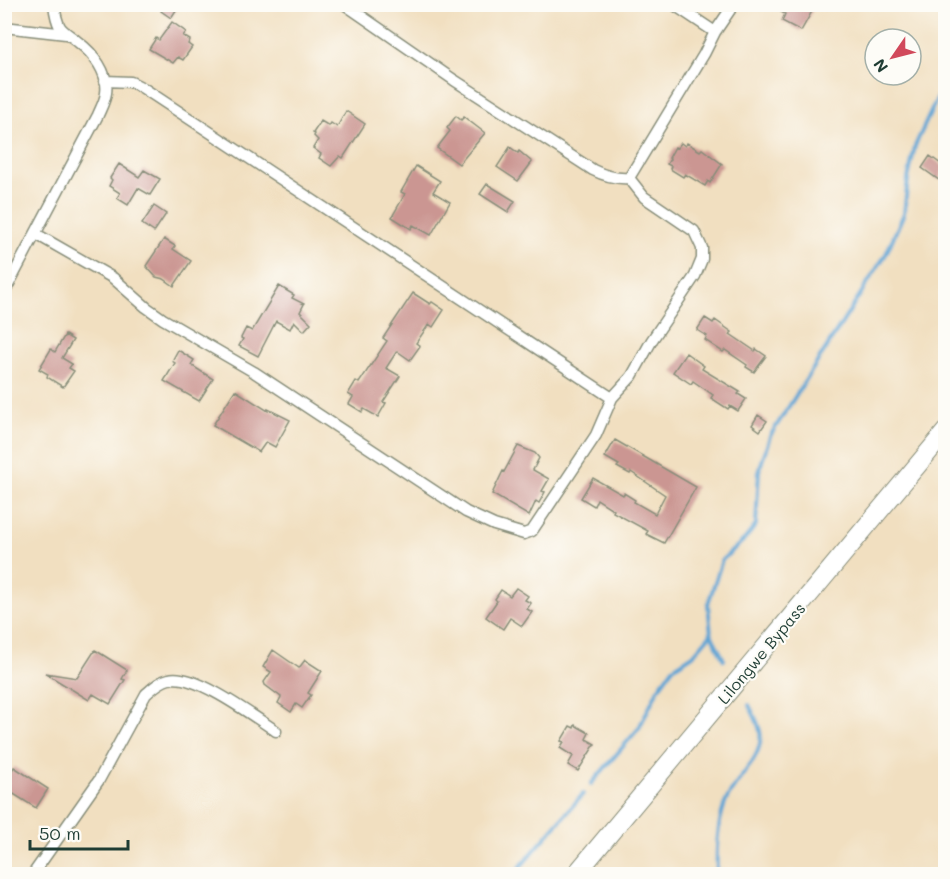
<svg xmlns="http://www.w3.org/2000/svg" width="950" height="879" viewBox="0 0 950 879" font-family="Mali,sans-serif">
  <rect width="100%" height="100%" fill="#fdfcf7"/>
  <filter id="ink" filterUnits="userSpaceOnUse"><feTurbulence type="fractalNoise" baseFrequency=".0167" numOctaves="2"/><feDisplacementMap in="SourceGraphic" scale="12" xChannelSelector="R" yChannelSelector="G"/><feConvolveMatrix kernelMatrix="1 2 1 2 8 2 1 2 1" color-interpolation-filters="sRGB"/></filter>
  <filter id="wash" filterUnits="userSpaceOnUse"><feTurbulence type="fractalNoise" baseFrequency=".008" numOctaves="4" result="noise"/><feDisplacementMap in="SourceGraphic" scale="24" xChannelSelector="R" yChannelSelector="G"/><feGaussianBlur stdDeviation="1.35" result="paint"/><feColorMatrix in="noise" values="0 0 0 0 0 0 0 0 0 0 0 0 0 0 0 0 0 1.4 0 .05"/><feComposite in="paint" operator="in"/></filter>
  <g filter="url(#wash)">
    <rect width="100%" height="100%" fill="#f1dfc0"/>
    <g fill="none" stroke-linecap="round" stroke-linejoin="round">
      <!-- stream -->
      <path stroke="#5ea4d4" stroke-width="4" d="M724,660L711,634L708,604L722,560L745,539L756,525L759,471L770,436L886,254L904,213L908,179L915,146L946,79
        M591,784L639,728L658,689L673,668L693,655L711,634
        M514,874L583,794
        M717,874C716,851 717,823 726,801C736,778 765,757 760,731C758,722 753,713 749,705"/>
    </g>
    <g id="blocks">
      <!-- building -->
      <path fill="#cb9692" d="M165,4H180L171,18L161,11Z
        M785,4H816L801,31L782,21L785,14L781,12Z
        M172,22L186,32L183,36L190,40L188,44L192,47L183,60L178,57L173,63L149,49L156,38L159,40Z
        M346,111L365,124L343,158L340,156L331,166L319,158L321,154L313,148L318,140L314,136L315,134L313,133L321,121L329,126L331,123L337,127Z
        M456,116L461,120L464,117L485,133L459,164L437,148L450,131L447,128Z
        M681,143L685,146L687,143L700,151L702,149L722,164L710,183L708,181L705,186L685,174L683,177L670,169L671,166L667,164L670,159L669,158L675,147L677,148Z
        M510,147L518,153L519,151L532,162L518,181L497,167Z
        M930,156L945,167L939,180L922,168Z
        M119,164L139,177L144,170L160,179L150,195L138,188L128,205L117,198L120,193L109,186L112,180L110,178Z
        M416,166L440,181L433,192L450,202L431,235L413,225L411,229L392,217L405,194L401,192Z
        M487,184L515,201L508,212L480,194Z
        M154,206L166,214L154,232L142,224Z
        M164,239L175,246L173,249L191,261L174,286L164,279L156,277L146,266Z
        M279,286L294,295L292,298L304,304L300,312L311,323L304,331L294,321L290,329L276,321L258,356L239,346L243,339L241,338L246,328L252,331Z
        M413,293L430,304L432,302L444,310L433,327L429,324L416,343L420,346L410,360L397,351L386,368L400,376L383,402L386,403L378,417L364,409L362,412L349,404L353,397L348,394L356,381L359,383L387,341L383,338Z
        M705,318L713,323L715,320L732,332L730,334L755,351L756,349L766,356L754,372L746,367L747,365L725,350L723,352L705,340L707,336L697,330Z
        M65,335L73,340L62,358L72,364L69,368L74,371L63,387L47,377L48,374L39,369L51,349L55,352Z
        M178,350L194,360L191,365L213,379L199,401L164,381L175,363L172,361Z
        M686,353L704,366L702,369L740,392L738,394L746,399L738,411L730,406L728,409L711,398L713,395L693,381L691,384L673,372Z
        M235,390L268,411V409L290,420L275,447L266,442L259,452L213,425Z
        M758,415L767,421L760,431L752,425Z
        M615,440L696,487L664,543L646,534L648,531L613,512L614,510L597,499L594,506L581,498L593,478L623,495L624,493L635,500L634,502L655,514L665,495L631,472L630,474L617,467L619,465L605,457Z
        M518,446L535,453L539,458L533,470L549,479L542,491L545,492L539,503L536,501L529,516L492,494L503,471L504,472Z
        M516,588L528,596L525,600L531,603L527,609L532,612L522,626L510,618L503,629L486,617L497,601L495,599L501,590L510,596Z
        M95,650L127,670L122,679L125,680L110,704L93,694L89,700L45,673L77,678Z
        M273,650L299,668L305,660L322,671L308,693L311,695L302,708L296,704L291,712L278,703L281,697L265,685L264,682L271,672L263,667Z
        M575,725L589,733L586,739L595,744L578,771L568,765L573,756L560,748L564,742L561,741L570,726L574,728Z
        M14,767L48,789L36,808L4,788V770L10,774Z"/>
    </g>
  </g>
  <g filter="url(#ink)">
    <use href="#blocks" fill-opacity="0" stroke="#888e7a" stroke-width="1.5"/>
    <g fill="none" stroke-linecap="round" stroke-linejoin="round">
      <!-- minor casing -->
      <g stroke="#888e7a" stroke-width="13">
        <path id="minor" d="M344,4L454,80L593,170C605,176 615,179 629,178
          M673,4L715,32
          M4,27L66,34
          M105,81L131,82L143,88L612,398
          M629,178L704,54L715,32L734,4
          M36,234L113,278L146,307L163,319L254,372L466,512L494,525L524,534L532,531L596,435L612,398L632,376L652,340L695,276L702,259V248L694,231L644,197L629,178
          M4,293L98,115C101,108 105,101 106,93C109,73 93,53 78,42C72,36 65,34 60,27C56,20 55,13 54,4
          M33,874L99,780L146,694C153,688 160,681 169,679C194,672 253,716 276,731"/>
      </g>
      <!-- primary casing -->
      <g stroke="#888e7a" stroke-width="20">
        <path id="primary" d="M576,874L946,431"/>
      </g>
      <!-- minor -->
      <use href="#minor" stroke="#fff" stroke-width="10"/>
      <!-- primary -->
      <use href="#primary" stroke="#fff" stroke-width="18"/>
    </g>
  </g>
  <g text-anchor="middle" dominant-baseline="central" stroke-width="4.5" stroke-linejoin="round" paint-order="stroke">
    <!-- street labels -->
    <g font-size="16" fill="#1f3d34" stroke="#fdfcf7">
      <text transform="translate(761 653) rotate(-50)">Lilongwe Bypass</text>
    </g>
  </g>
  <!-- margin -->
  <rect width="950" height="879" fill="none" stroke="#fdfcf7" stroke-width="24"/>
  <!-- north arrow -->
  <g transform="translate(893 57) rotate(235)"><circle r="28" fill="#fdfcf7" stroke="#a4b0a9" stroke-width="1.5"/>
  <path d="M0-4.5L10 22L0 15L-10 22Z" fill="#d1495b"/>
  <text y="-9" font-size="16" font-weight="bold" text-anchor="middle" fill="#1f3d34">N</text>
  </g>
  <!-- scale -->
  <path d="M30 840v9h98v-9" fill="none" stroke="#1f3d34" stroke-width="3"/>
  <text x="39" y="840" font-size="18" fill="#1f3d34" stroke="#fdfcf7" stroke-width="4.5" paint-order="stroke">50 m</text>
</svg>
